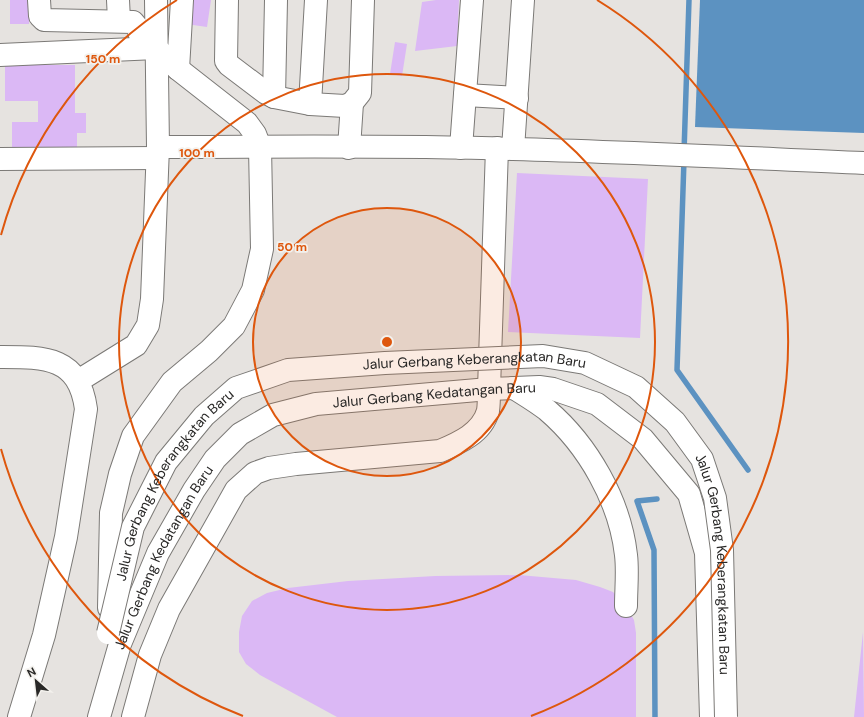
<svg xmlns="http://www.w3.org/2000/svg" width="864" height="717" viewBox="0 0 864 717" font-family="'DM Sans',sans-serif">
  <rect width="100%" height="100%" fill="#e6e3e0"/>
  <!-- water -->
  <path fill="#5c92c1" d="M700,0H864V133L695,127Z"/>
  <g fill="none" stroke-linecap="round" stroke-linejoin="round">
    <!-- stream -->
    <path stroke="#5c92c1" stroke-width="5.5" d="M684,152L689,0
      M684,160L677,370L748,470
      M655,717L654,550L637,501L657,499"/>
  </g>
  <!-- building -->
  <path fill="#dbb8f5" d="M10,0H30L29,24H10Z
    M189,0H211L207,27L186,24Z
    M436,0H459L457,46L415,51L422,2Z
    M395,42L407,44L402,76L390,74Z
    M5,65H75V113H86V133H77V153H12V122H38V101H5Z
    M517,173L648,179L640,338L508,332Z
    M519,575L576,580L600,587L613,592L626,606L634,620L636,633V717H337L260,675L246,664L239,652V632L242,616L252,601L267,593L288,588L348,581L435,576Z
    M863,632L864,717H854Z"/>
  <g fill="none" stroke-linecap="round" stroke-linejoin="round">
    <!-- minor casing -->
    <g stroke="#7b7976" stroke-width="24">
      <g id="minor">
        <path d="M39,0L40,16L44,20L133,22L138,28L144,48"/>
        <path d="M118,0L119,20"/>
        <path d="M227,0L226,61L229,65L266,93L274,97L310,104L345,106L352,103L360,93L363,0"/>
        <path d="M0,55L156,48L178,69L247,123L255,134L260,147L262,249L253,290L234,326L209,351L172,382L133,436L120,474L111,513L109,608"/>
        <path d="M178,69L182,0"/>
        <path d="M465,95L517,98"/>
        <path d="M274,97L276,0"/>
        <path d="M310,104L316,0"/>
        <path d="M158,147C276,147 395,145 513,149C630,152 747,158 864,163"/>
        <path d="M349,148L352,103"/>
        <path d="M461,148L472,0"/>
        <path d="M513,149L523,0"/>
        <path d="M0,159L157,158"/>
        <path d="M0,357C44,357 79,356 86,409L66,537L44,635L19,717"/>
        <path d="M78,381L136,345L148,325L152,299L158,147L156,0"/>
        <path d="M514,388C525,395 537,402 547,410C588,445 620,501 626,555C628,571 626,589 626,606"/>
        <path id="s1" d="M99,717L120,644L158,553L194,490L215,459L240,434L273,415L316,404L489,389L539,387L553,389L597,404L643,439L689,494L706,553L711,717"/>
        <path d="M133,717L150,655L169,609L236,490L255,473L269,468L296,464L440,451C459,443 482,433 488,411C489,404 489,396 489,389L497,148"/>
      </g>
    </g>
    <!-- minor -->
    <use href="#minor" stroke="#fff" stroke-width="22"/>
    <!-- minor-bridge casing -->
    <g stroke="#7b7976" stroke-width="24" stroke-linecap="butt">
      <g id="minor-bridge">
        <path id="s2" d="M108,633L133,527L166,462L204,416L236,388L288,370L385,363L543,356L585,363L636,387L675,422L702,459L715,498L722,550L726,717"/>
      </g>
    </g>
    <!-- minor-bridge -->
    <use href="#minor-bridge" stroke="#fff" stroke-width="22"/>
  </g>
  <!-- distance rings -->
  <circle cx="387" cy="342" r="134" fill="#de570d" fill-opacity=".12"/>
  <g fill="none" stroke="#de570d" stroke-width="2">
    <circle cx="387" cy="342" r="134"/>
    <circle cx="387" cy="342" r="268"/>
    <path d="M243 716A401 401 0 0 1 1 449M1 235A401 401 0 0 1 177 0M597 0A401 401 0 0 1 531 716"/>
  </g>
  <g text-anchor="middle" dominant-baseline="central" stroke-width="3.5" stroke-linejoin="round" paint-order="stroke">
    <!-- street labels -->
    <g font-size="14" fill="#292827" stroke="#f3f1ed">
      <text stroke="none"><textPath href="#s2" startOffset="526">Jalur Gerbang Keberangkatan Baru</textPath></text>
      <text stroke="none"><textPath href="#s1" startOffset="521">Jalur Gerbang Kedatangan Baru</textPath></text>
      <text stroke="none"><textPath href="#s2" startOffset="166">Jalur Gerbang Keberangkatan Baru</textPath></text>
      <text stroke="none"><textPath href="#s1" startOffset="173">Jalur Gerbang Kedatangan Baru</textPath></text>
      <text stroke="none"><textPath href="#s2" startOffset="898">Jalur Gerbang Keberangkatan Baru</textPath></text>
    </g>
  </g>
  <circle cx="387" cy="342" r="6" fill="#de570d" stroke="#f3f1ed" stroke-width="2"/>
  <g font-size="12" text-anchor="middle" font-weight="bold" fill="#de570d" stroke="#f3f1ed" stroke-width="3.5" stroke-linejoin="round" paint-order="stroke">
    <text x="103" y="63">150 m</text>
    <text x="197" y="157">100 m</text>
    <text x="292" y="251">50 m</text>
  </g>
  <!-- north arrow -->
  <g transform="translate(36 681) rotate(332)" stroke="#f3f1ed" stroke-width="3" paint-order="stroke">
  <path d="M0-3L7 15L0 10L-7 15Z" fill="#292827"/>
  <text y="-6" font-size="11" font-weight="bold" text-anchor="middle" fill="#292827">N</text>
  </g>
</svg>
